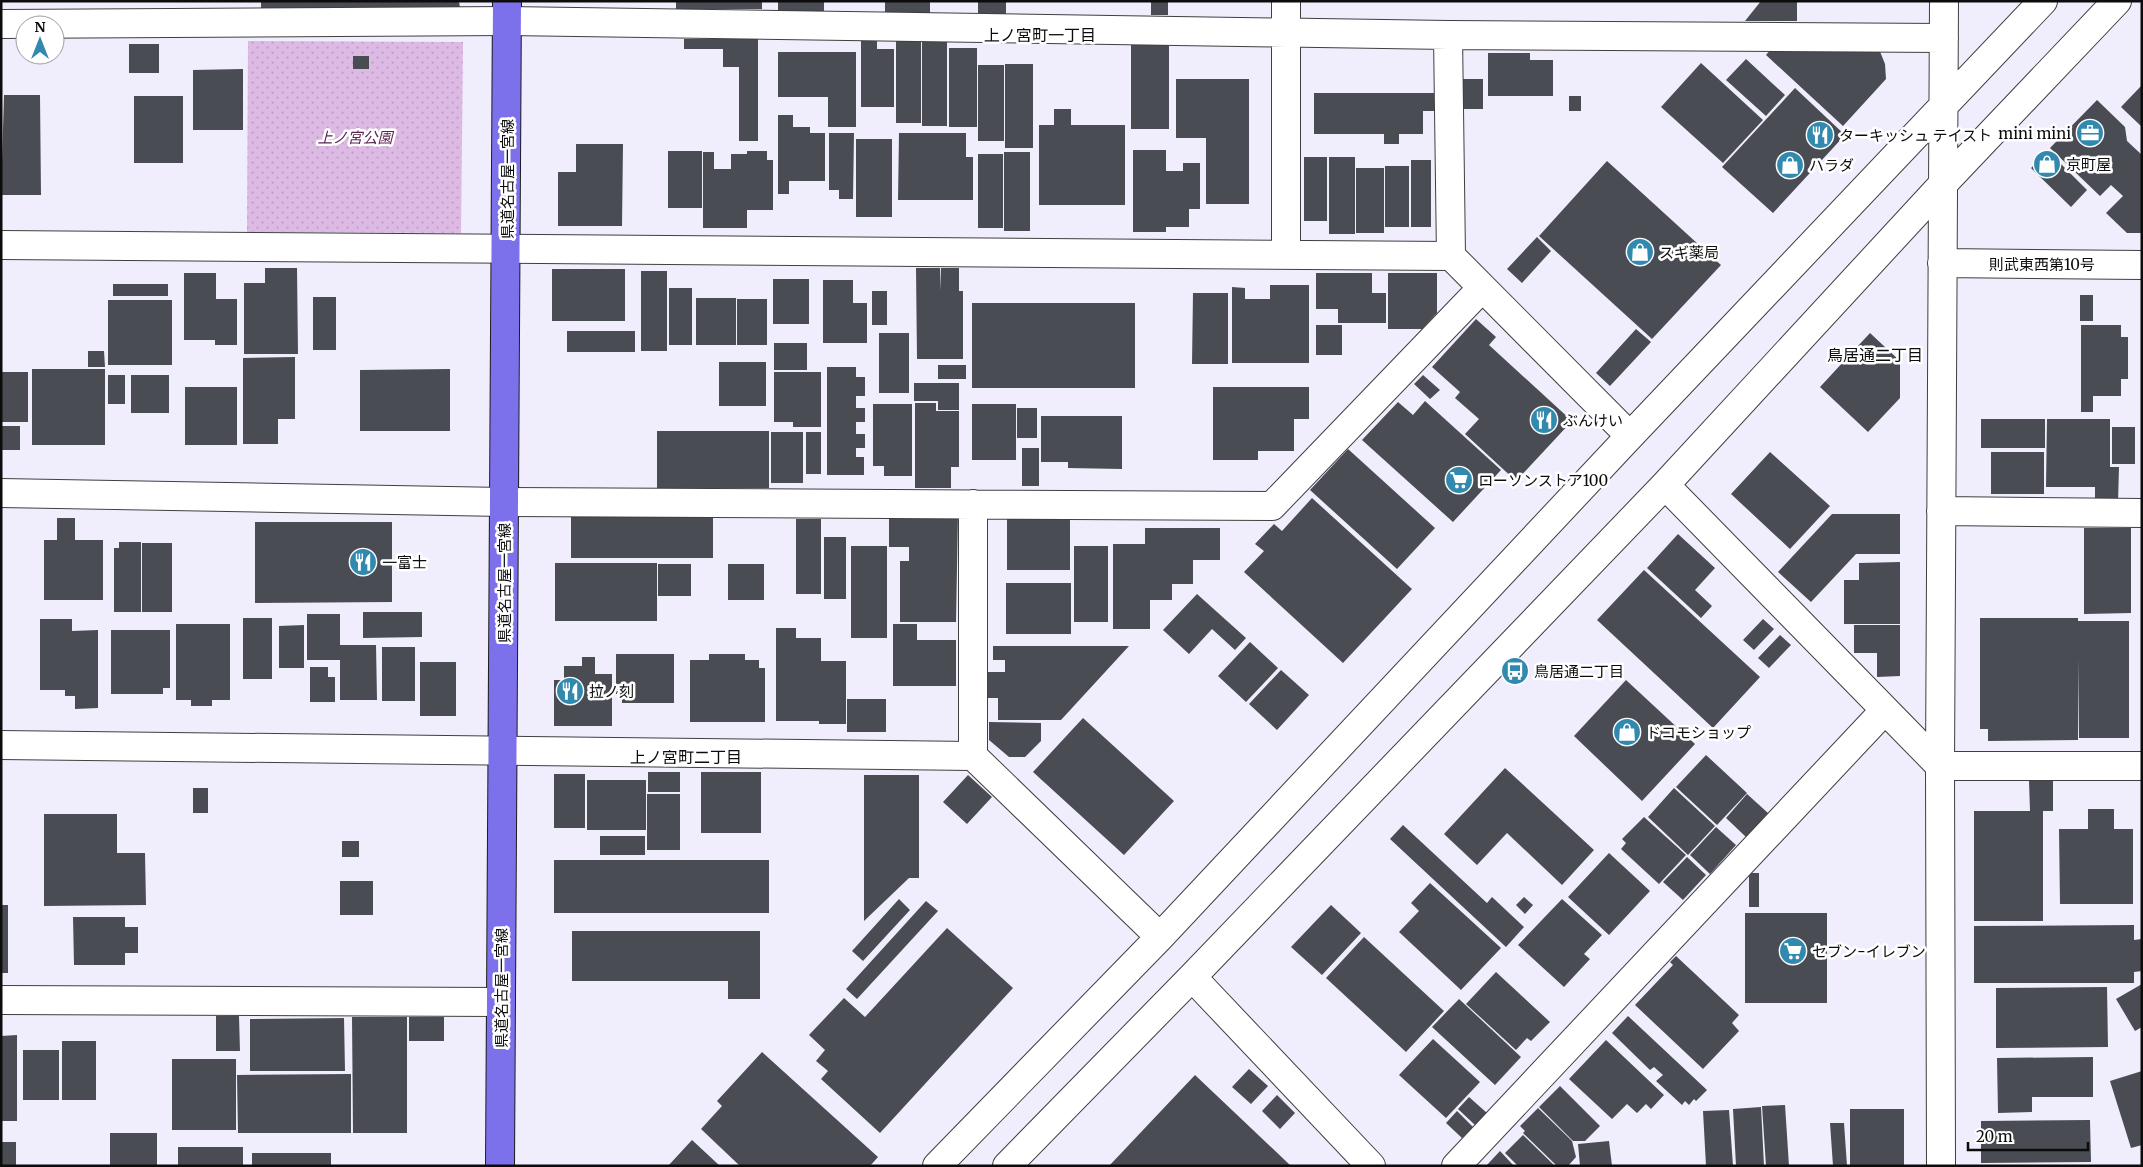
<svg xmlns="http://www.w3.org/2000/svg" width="2143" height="1167" viewBox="0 0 2143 1167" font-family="Merriweather,'Noto Sans JP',serif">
  <defs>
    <pattern id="grass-dots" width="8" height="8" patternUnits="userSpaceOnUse" patternTransform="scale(1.25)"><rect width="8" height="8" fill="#ddbae4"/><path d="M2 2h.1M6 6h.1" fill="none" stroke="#bc9fc2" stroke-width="1.8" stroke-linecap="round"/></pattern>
  </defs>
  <rect width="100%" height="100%" fill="#f0edfd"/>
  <!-- grass -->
  <path fill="url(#grass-dots)" d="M248,41L463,42L461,233L247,232Z"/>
  <!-- building -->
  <path fill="#4a4c54" d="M261,1H459L460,8H261Z
    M676,1H762V9H676Z
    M778,1H824V11H778Z
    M885,1H930V13H885Z
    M978,1H1006V19H978Z
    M1151,1H1168V15H1151Z
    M1761,1H1797V21H1745Z
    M684,39H758V141H739V67H723V49H684Z
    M861,41H877V49H894V107H861Z
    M896,41H921V123H896Z
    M922,41H947V126H922Z
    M1131,43H1169V129H1131Z
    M129,44H159V73H129Z
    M949,48H977V127H949Z
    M1771,49H1879L1885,64L1886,79L1843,126L1766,55Z
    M778,52H856V127H828V97H778Z
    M1488,53H1530V60H1553V96H1488Z
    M353,56H369V69H353Z
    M1746,59L1785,95L1766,116L1726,80Z
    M1701,63L1763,120L1723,163L1661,107Z
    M1005,64H1033V148H1005Z
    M978,65H1004V141H978Z
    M243,69V130H193V70Z
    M1176,79H1249V204H1206V138H1176Z
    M1461,79H1483V109H1461Z
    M2142,85V127L2121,107Z
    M1795,88L1845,135L1773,213L1722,167Z
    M1314,93H1434V111H1423V134H1399V144H1384V134H1314Z
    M4,95H40L41,195H1Z
    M134,96H183V163H134Z
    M1569,96H1581V111H1569Z
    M2097,100L2125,127L2127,141L2142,155V233H2127L2106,213L2123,196L2111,185L2100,196L2050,148Z
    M1054,109H1071V125H1125V205H1039V125H1054Z
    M778,115H793V127H810V133H825V181H789V194H778Z
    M829,133H854L853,199H839V190H829Z
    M899,133H966V157H973V200H898Z
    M856,139H892V217H856Z
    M576,144H623L622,226H558V172H576Z
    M1133,150H1166V171H1183V163H1200V209H1189V227H1166V232H1133Z
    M668,151H702V208H668Z
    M747,151H767V160H773V210H747V228H703V152H714V169H731V154H747Z
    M2048,151L2087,190L2071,207L2031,168Z
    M1004,152H1030V231H1004Z
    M978,154H1003V228H978Z
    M1304,157H1327V221H1304Z
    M1329,157H1355V234H1329Z
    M1411,160H1431V227H1411Z
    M1607,161L1721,265L1652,339L1539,236Z
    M1385,166H1409V227H1385Z
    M1356,168H1384V233H1356Z
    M1537,237L1551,251L1522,283L1507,269Z
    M265,268H297L298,354H244V283H265Z
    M916,268H940V291L941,268H959V291H963V359H917Z
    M552,269H625V321H552Z
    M641,271H667V351H641Z
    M184,273H216V299H237V345H215V340H184Z
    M1316,273H1372V293H1386V323H1338V309H1316Z
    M1388,273H1437V313L1422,329H1388Z
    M773,279H809V324H773Z
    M823,280H853V303H867V343H823Z
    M113,284H168V296H113Z
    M1270,285H1309V363H1232V287L1245,288V299H1270Z
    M669,288H692V345H669Z
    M872,291H887V325H872Z
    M1193,293H1228V364H1192Z
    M2080,295H2093V321H2080Z
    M313,297H336V350H313Z
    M696,298H736V345H696Z
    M737,299H767V345H737Z
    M108,300H172V365H108Z
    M972,303H1135V388H972Z
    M1476,319L1496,337L1489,345L1572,421L1516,481L1465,434L1479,419L1455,398L1460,392L1432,367Z
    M1316,325H1342V355H1316Z
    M2081,325H2121V337H2128V379H2121V396H2093V412H2081Z
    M1636,329L1651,342L1610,386L1596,373Z
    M567,331H635V352H567Z
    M879,333H909V393H879Z
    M1870,333L1900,361V398L1868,432L1820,387Z
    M774,343H807V370H774Z
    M88,351H104L105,367H88Z
    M295,357V419H278V444H243V358Z
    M719,362H766V406H719Z
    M938,365H966V379H938Z
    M827,367H856V377H865V396H856V408H865V422H856V434H865V448H856V457H864V475H827Z
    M32,369H105V445H32Z
    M450,369V431H360V370Z
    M1,372H28V422H1Z
    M774,372H821V427H793V422H774Z
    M108,375H125V404H108Z
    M131,375H169V413H131Z
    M1423,375L1440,390L1430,399L1414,384Z
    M914,383H959V410H938V401H914Z
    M185,387H237V445H185Z
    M1213,387H1309V419H1294V451H1258V460H1213Z
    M1425,401L1501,470L1453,522L1362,440L1398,402L1413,415Z
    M915,403H936V411H959V467H951V488H915Z
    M873,404H912V476H884V466H873Z
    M972,404H1016V460H972Z
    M1017,408H1037V438H1017Z
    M1041,416H1122V469L1068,468V462H1041Z
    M1981,419H2045V448H1981Z
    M2047,419H2110V467H2119L2118,503L2095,502V487H2046Z
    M1,426H20V450H1Z
    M2112,427H2135V464H2112Z
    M657,431H769V488H657Z
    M771,432H803V483H771Z
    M806,432H821V474H806Z
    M1022,448H1039V486H1022Z
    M1348,449L1435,528L1397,569L1310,490Z
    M1770,452L1830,506L1790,549L1731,494Z
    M1991,452H2044V494H1991Z
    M1312,498L1412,589L1343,663L1244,572L1264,551L1255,544L1274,524L1282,531Z
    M889,514H958L956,622H900V561H909V547H889Z
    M1832,514H1900V554H1856L1811,602L1778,572Z
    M571,517H713V558H571Z
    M57,518H75V540H103V600H44V540H57Z
    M796,519H821V594H796Z
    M1007,519H1070V570H1007Z
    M255,522H392V602L255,603Z
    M1145,528H1220V560H1193V584H1172V600H1150V629H1113V544H1145Z
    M2084,528H2131V613L2084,614Z
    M1678,534L1715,568L1695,590L1712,606L1701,618L1647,568Z
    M824,537H846V599H824Z
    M119,542H141V612H114V548H119Z
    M142,543H172V612H142Z
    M851,546H887V638H851Z
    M1074,546H1108V622H1074Z
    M1900,562V624H1844V580H1859V563Z
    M555,563H657V621H555Z
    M658,564H691V596H658Z
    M728,564H764V600H728Z
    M1644,570L1760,677L1713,728L1597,620Z
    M1006,583H1071V634H1006Z
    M1197,594L1246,638L1235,650L1212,629L1189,654L1163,630Z
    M363,612H422V637L363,638Z
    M307,614H340V645H376L377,700H340V660H307Z
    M243,618H272V679H243Z
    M1980,618H2078V621H2129V738H2079L2078,659V740L1988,741V729H1980Z
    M40,619H72V631L98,630V708L75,709V696H65V690H40Z
    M1763,619L1774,629L1754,650L1743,640Z
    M176,624H230V700H212V706H191V700H176Z
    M893,624H917V640H956V686H893Z
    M304,625V668H279V626Z
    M1854,625H1900V676L1877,677V653H1854Z
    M776,628H796V638H821V661H846V724H819V721H776Z
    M111,630H170V688H163V694H111Z
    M1780,635L1791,645L1769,668L1758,658Z
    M1250,642L1278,668L1246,702L1218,676Z
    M993,646H1129L1061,720H998V698H988V672H1005V660H993Z
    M382,647H415V701H382Z
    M616,654H674V703H622V694H616Z
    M709,654H745V660H759V668H765V722H690V660H709Z
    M582,657H595V674H612V726H554V680H564V666H582Z
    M420,662H456V716H420Z
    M310,667H328V677H335V702H310Z
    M1281,670L1309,695L1277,730L1249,704Z
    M1626,680L1695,744L1642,801L1574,736Z
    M847,699H886V732H847Z
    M1083,718L1174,801L1124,855L1033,772Z
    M989,722L1041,723V741L1025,757H1009L989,740Z
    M1706,755L1747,793L1717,825L1676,787Z
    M1505,768L1594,850L1562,885L1507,833L1477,865L1444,834Z
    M648,772H680V792H648Z
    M701,772H761V833H701Z
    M554,774H585V828H554Z
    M864,775H919V878H909L864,921Z
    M968,775L992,797L967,824L943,802Z
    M587,780H646V830H587Z
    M2029,781H2053V811H2043V921H1974V811H2030Z
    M193,788H208V813H193Z
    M1674,788L1715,826L1688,855L1648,817Z
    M647,794H680V850H647Z
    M1747,794L1768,813L1746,837L1726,818Z
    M2088,809H2114V829H2133V904H2060L2059,829H2088Z
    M44,814H117V853H145L146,905L44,906Z
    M1644,817L1686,855L1659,884L1621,849L1626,843L1622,839Z
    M1403,825L1487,903L1492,897L1524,927L1506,947L1390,839Z
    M1716,827L1736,845L1710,874L1690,855Z
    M600,836H645V855H600Z
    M342,841H359V857H342Z
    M1609,853L1650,891L1609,935L1568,897Z
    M1687,857L1706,875L1683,900L1663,882Z
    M554,860H769V913H554Z
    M1749,873H1759V907H1749Z
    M340,881H373V915H340Z
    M1430,883L1501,948L1461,990L1399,932L1419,911L1411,903Z
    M1524,897L1533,905L1525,914L1516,905Z
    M899,899L910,910L863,961L852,951Z
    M1562,899L1602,935L1584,954L1590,959L1564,987L1518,945Z
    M926,901L938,911L857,999L846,989Z
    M1,905H8V973H1Z
    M1331,905L1361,933L1322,975L1291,947Z
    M1745,913H1827V1003H1745Z
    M73,917H125V927H138V953H125V965H74Z
    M2134,925V940L2142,939V971L2134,972V983H1974V926Z
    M947,928L1013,988L880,1133L821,1079L828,1071L816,1061L825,1050L809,1035L844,998L865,1017Z
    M572,931H760V999H728V981H572Z
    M1364,937L1444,1011L1406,1052L1326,978Z
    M1676,956L1739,1015L1732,1023L1739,1031L1703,1069L1635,1005L1673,965L1670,962Z
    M1496,972L1550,1022L1531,1041L1527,1038L1516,1050L1466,1004Z
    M2142,984V1027L2135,1031L2116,999Z
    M2107,987L2108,1047L1996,1048V988Z
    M1459,999L1521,1057L1495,1085L1432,1027Z
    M216,1016H239L240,1051H216Z
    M1628,1016L1707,1090L1696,1101L1694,1099L1689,1105L1685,1101L1682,1105L1656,1081L1663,1075L1654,1067L1650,1070L1612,1033Z
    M352,1017H407V1133H353Z
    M409,1017H444V1041H409Z
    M344,1018L345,1071H250V1019Z
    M17,1035V1121H1V1036Z
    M1433,1039L1480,1082L1446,1118L1399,1075Z
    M1606,1040L1664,1095L1651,1109L1646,1104L1637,1113L1627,1104L1612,1119L1569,1079Z
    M62,1041H96V1100H62Z
    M23,1050H59V1100H23Z
    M762,1052L878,1157L870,1166H740L701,1129L722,1106L717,1101Z
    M2093,1057V1097H2032V1112L1998,1113L1997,1058Z
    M172,1059H236V1130H172Z
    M1249,1069L1268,1086L1251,1104L1232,1087Z
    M2142,1071V1145L2131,1148L2110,1081Z
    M351,1074V1133H238L237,1075Z
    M1195,1075L1291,1166H1109Z
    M1560,1086L1600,1126L1585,1141H1573L1539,1107Z
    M1277,1095L1295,1113L1280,1129L1262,1111Z
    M1469,1097L1487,1113L1475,1125L1458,1109Z
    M1785,1105L1789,1166H1766L1762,1106Z
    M1761,1107L1764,1166H1736L1733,1109Z
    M1538,1108L1572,1141L1576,1157L1568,1166H1557L1523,1133L1525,1131L1520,1126Z
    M1850,1109H1904V1166H1850Z
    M1729,1110L1733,1166H1706L1703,1111Z
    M1457,1111L1473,1127L1462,1138L1446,1123Z
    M2090,1120L2091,1162L1981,1163V1121Z
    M1830,1123H1844L1847,1166H1833Z
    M110,1133H157V1166H110Z
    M1523,1135L1555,1166H1518L1505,1153Z
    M692,1140L720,1166H668Z
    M1609,1141L1612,1166H1580L1578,1144Z
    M1,1142H16V1166H1Z
    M178,1147H243V1166H178Z
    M1500,1151L1514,1166H1486Z
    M252,1153H331V1166H252Z"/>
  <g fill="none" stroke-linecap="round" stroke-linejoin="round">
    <!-- minor casing -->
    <g stroke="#3f3f3f" stroke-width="30">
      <path id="minor" d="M1286,1V255
        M1,24L507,21L1448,35L1944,38
        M1448,35L1451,256
        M1,245L1451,256L1630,436
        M1942,263L2142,265
        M1665,485L1940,766H2142
        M1,493L504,502L1272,506L1482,288
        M973,504V756
        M1941,511L2142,513
        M1,745L973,756L1160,937
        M1192,977L1371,1166
        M1,1000L501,1002
        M937,1166L1160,937L1630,436L2043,1
        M1007,1166L1192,977L1665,485L1943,184L2117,1
        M1456,1166L1885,710
        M1941,1166L1940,766L1944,1"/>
    </g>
    <!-- major casing -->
    <g stroke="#1d1d1d" stroke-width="30">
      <path id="major" d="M500,1166L507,1"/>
    </g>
    <!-- minor -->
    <use href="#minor" stroke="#fff" stroke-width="28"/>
    <!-- major -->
    <use href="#major" stroke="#7c70eb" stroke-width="28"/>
  </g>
  <!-- icons -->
  <defs>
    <g id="office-disc" transform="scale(1.4375)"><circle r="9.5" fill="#3289ae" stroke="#fff"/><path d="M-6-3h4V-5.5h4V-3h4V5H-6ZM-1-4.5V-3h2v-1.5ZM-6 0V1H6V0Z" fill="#fff"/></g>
    <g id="restaurant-disc" transform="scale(1.4375)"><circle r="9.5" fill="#3289ae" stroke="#fff"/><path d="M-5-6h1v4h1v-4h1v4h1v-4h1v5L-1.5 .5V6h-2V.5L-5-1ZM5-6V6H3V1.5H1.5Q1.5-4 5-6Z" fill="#fff"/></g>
    <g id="shop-disc" transform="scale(1.4375)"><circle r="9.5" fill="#3289ae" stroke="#fff"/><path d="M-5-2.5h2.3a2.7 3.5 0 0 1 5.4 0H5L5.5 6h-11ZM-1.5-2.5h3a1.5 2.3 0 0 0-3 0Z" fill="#fff"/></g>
    <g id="supermarket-disc" transform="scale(1.4375)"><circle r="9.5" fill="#3289ae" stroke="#fff"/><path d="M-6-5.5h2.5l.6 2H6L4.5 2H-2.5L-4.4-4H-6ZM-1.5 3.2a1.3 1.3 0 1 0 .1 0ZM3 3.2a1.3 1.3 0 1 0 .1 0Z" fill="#fff"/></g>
    <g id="bus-disc" transform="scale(1.4375)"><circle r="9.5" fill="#3289ae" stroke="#fff"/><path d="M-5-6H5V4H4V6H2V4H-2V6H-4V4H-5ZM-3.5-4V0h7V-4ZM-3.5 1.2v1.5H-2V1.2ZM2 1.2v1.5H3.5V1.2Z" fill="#fff"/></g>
  </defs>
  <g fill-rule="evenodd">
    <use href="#office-disc" x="2090" y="133"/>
    <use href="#restaurant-disc" x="1820" y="135"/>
    <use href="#shop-disc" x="2047" y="164"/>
    <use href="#shop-disc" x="1790" y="165"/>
    <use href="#shop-disc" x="1640" y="252"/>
    <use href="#restaurant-disc" x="1544" y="420"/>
    <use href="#supermarket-disc" x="1459" y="480"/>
    <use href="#restaurant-disc" x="363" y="562"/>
    <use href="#bus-disc" x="1515" y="671"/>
    <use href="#restaurant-disc" x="570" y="691"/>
    <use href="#shop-disc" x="1627" y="732"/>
    <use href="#supermarket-disc" x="1793" y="951"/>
  </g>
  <g text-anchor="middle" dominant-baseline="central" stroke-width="5" stroke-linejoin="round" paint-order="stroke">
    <!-- poi labels -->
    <g font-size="15" fill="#0c0c0c" stroke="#fff" text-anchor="start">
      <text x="2071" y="133" text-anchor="end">mini mini</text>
      <text x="1839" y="135">ターキッシュ テイスト</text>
      <text x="2066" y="164">京町屋</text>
      <text x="1809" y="165">ハラダ</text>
      <text x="1659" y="252">スギ薬局</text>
      <text x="1563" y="420">ぶんけい</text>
      <text x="1478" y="480">ローソンストア100</text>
      <text x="382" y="562">一富士</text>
      <text x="1534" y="671">鳥居通二丁目</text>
      <text x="589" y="691">拉ノ刻</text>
      <text x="1646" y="732">ドコモショップ</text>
      <text x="1812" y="951">セブン-イレブン</text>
    </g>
    <!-- park labels -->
    <g font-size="15" font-style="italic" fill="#5d2355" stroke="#fff">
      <text x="355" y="137">上ノ宮公園</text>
    </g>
    <!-- street labels -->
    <g font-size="15" fill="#0c0c0c" stroke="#fff">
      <text transform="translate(507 179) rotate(-90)">県道名古屋一宮線</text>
      <text x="2042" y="264">則武東西第10号</text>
      <text transform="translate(504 583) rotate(-90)">県道名古屋一宮線</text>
      <text transform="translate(501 988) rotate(-90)">県道名古屋一宮線</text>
    </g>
    <!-- neighbourhood labels -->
    <g font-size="16" fill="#0c0c0c" stroke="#fff">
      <text x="1040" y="35">上ノ宮町一丁目</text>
      <text x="1875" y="355">鳥居通二丁目</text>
      <text x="686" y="757">上ノ宮町二丁目</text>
    </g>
  </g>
  <!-- border -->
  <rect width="2143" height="1167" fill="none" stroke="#0c0c0c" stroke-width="5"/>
  <!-- north arrow -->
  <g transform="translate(40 40)"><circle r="24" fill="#ffffff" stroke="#9e9e9e"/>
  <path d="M0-4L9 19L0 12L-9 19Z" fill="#3289ae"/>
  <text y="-8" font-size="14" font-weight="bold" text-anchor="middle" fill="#0c0c0c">N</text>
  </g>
  <!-- scale -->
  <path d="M1968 1142v8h120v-8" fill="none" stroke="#0c0c0c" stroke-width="2.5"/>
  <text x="1976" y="1142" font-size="15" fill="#0c0c0c" stroke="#ffffff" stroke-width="4" paint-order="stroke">20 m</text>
</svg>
